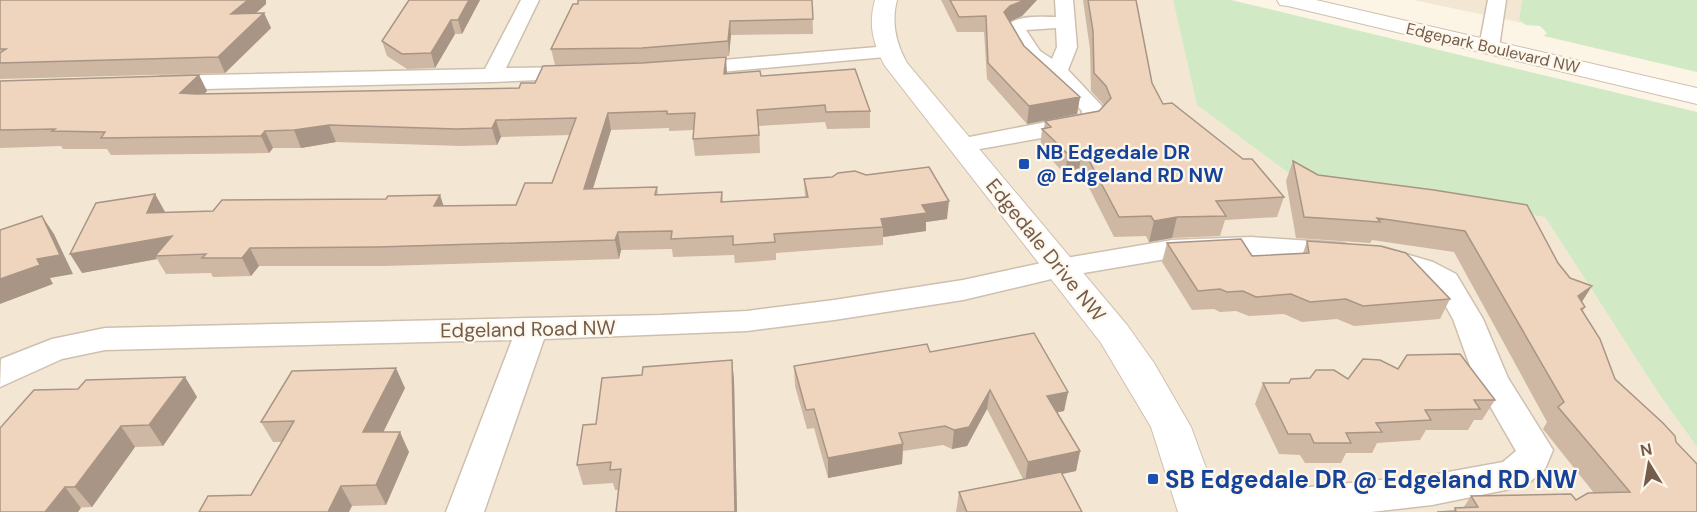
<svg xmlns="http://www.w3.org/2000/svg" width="1697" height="512" viewBox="0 0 1697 512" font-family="'DM Sans',sans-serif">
  <rect width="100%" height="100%" fill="#fcf4e5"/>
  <!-- residential -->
  <path fill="#f3e7d4" d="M0,0H1173L1197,105L1294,177L1545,217L1659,394L1697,447V512H0Z
    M1414,0H1522L1519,20L1522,23Z"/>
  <!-- green -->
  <path fill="#d1e9c4" d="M1173,0H1231L1697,112V447L1659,394L1545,217L1294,177L1197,105Z
    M1522,0H1697V72L1544,36L1547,33L1540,26L1526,25L1519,20Z"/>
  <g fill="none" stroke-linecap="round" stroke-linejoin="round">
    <!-- minor casing -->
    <g stroke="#cfbfaf" stroke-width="3">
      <path id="minor" d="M521,0H539L506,68L578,67L586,68L589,73L586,78L492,82L163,90L155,88L152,83L155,78L163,76L485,69Z
        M1055,0H1073L1077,47L1068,70L1101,105L1104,110L1105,117L1095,128L1087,130L963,152L954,150L951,145L954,140L1082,115V111L1049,76L1025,59L1005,28C1016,14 1039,17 1056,17ZM1056,28L1057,47L1052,59L1040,51L1026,30Z
        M1488,0H1506L1499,47L1496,51H1482L1479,47Z
        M889,46L896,48L899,52L896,56L688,75L681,73L677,69L681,65L688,63Z
        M1251,237L1342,243L1352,246L1356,252L1352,258L1342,261L1251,255L1172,258L1060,277L963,300L834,320L747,331L544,339L484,512H446L512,340L105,350L62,359L0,387L1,359L52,339L105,328L662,315L747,311L834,300L963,280L1060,259L1172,240Z
        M1382,247L1433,262L1456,274L1483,319L1508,378L1553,450L1545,469L1525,486L1432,505L1371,512H1202L1182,507L1176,496L1182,485L1195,480L1309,487L1432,475L1503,462L1516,451L1475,380L1453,319L1435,287L1413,274L1372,262L1368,256L1372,250Z"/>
    </g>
    <!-- tertiary casing -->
    <g stroke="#cfbfaf" stroke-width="2">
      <path id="tertiary" d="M875,0H897C891,23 896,43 907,63L1127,325L1154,363L1191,427L1222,512H1178L1151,427L1101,343L885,66C873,44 868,24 875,0Z
        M1277,0H1316L1697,88V104L1288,6L1280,5Z"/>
    </g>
    <!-- minor -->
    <use href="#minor" fill="#fff" fill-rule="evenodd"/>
    <!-- tertiary -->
    <use href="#tertiary" fill="#fff" fill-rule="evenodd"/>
  </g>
  <!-- wall -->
  <path fill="#ceb7a3" d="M0,0L266,4L256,13H264L271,28L225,73L0,79Z
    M480,0L462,34H455L435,68L407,69L387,56L382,41Z
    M812,0L813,34L731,35L729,56L644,63L555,65L551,49L578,4Z
    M941,0H1037L1022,16L1010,21L1024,46L1080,97L1077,114L1027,124L987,79L984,32H957Z
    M1083,0H1136L1152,83L1163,104L1284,197L1277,217L1225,220L1220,236L1172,238L1149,242L1146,236L1114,237L1079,168L1065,174L1040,148L1042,129L1044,128L1045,121L1099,111L1104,106L1103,104L1091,91L1090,49Z
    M727,74L761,76L870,111V128L827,129L825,122L759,126L760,153L695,156L693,139L694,130L669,131V128L611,130L593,189L657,187L658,195L722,192L723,202L805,197L804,179L947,219L926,222V231L883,237V245L776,253V260L735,263L734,255L673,257L672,249L621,250L619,259L384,266H259L251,276L213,277L211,273L166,274L157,259L82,273L155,194L165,212L516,205L552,183L570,135L501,137L497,145L461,146L336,142L301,148H273L269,153L111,155L107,149H63L61,146L0,148V81L199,75L207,91L204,94L519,88Z
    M1293,161L1318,175L1558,263L1585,307L1582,312L1615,379L1697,512H1453L1455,508H1463L1471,496L1576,500L1594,493L1543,429L1547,422L1454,252L1372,240L1370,243L1296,238L1286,181Z
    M1307,241L1450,299L1440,319L1354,326L1337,319L1302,322L1284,314L1249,316L1236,311L1220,312L1214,309L1192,310L1162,262L1167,243L1252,256L1303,253Z
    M732,360L734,380L737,512H616L618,490H615L613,483L583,485L577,465L596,424L642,375Z
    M794,366L1068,392L1064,411L1057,412L1080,451L1076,471L1062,474L1082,512H956L959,492L1023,479L987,409L967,446L952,449L943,445L903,451L902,464L828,478L814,428L807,429L795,386Z
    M1398,369L1495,400L1482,420H1474L1468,430H1426L1420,440L1377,443L1372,453H1346L1341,463H1305L1300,455L1279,454L1255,404L1263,383H1289L1348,379Z
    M185,377L197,397L163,446L135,447L92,507L0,512L78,389Z
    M405,388L383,432L409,452L386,505L352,506L251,495L282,442H273L261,422Z"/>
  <!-- shaded-wall -->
  <path fill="#a89585" d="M248,0H266V4L238,29L231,14Z
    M469,0H480L462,34L458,20Z
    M1025,0H1037L1022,16L1009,22L1004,12L1010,6Z
    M264,13L271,28L225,73L218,57Z
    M451,20L455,34L435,68L431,53Z
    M730,21L731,35L729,56L728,41Z
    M726,57L727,73L726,90L724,74Z
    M199,75L207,91L188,110L180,93Z
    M1080,97L1077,114L1027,124L1029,106Z
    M608,113L611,130L587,207L584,189Z
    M496,120L501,137L497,145L492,128Z
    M329,125L336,142L301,148L294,130Z
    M265,131L273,148L269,153L261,136Z
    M1083,149L1079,168L1065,174L1068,154Z
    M155,194L165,212L157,231L147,213Z
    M440,195L446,213L434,206Z
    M949,201L947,219L926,222V231L883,237V227L881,219L922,205Z
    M42,216L54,234L73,274L50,278L53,284L0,304V279Z
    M1177,217L1172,238L1149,242L1154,221Z
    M618,232L621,250L619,259L615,240Z
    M172,236L155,256L157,259L82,273L70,254Z
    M250,248L259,266L251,276L242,258Z
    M1592,286L1578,308V296Z
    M732,360L734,380L737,512H735Z
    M396,368L405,388L373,453L363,432Z
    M185,377L197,397L163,446L149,425Z
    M990,390L987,409L967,446L952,449L954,430Z
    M1068,392L1064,411L1044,415L1047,396Z
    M121,426L135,447L92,507L75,487Z
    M400,432L409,452L386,505L376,485Z
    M903,444L902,464L828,478V458Z
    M1080,451L1076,471L1025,482L1028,462Z
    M341,486L352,506L349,512H328Z
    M65,487L81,508L78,512H45Z"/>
  <!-- building -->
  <path fill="#f0d5be" stroke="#a89585" stroke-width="1.5" d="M0,0H248L231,14L264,13L218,57L0,63V53L6,49H0Z
    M409,0H469L458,20H451L431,53L402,54L382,41Z
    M578,0H812L813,19L730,21L728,41L642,48L551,49L573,4H578Z
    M950,0H1025L1010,6L1004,12L1024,46L1080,97L1029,106L988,63L986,16L959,17Z
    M1088,0H1136L1152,83L1163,104L1172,103L1243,159H1252L1284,197L1216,201L1226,216L1177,217L1154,221L1151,216L1119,217L1083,149L1068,154L1042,129L1051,127L1045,121L1099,111L1111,98L1106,86L1094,73L1093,31Z
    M726,57L724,74L760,71L761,76L855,69L870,111L826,112L825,105L757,110L759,135L693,139L695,113L667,114V111L608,113L584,189L657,187L655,195L722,192L721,202L808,197L804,179L832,177L838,173L855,171L866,175L929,167L949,201L922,205L927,213L881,219L883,227L774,234L775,242L733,245V236L671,239L672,231L618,232L615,240L377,247L250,248L242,258H202L206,254L155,256L172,236L70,254L96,203L155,194L147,213L213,211L222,200L386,199L388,196L440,195L434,206L516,205L525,183H552L576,118L496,120L492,128L456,129L329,125L294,130L265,131L261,136L101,138L105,132L52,131L55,129L0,130V81L199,75L180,93L196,94L519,88L521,83H535L543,66L642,63Z
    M1293,161L1318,175L1434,190L1527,205L1558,263L1570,278L1592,286L1578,296L1585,307L1581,309L1600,339L1615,379L1663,423L1675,436L1676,442L1697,464V512H1437L1456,511L1455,508L1478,507L1471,496L1571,494L1576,500L1588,493L1630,492L1558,407L1564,402L1465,231L1377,218L1380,222L1304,217Z
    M42,216L60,255L37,259L40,265L0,279V230Z
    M1241,239L1252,256L1309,253L1307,241L1380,246L1406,253L1450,299L1363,306L1346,299L1310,302L1291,294L1256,297L1243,291L1227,292L1220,289L1198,291L1167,243Z
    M1034,333L1068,392L1047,396L1080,451L1028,462L990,390L969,427L954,430L945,426L899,433L903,444L828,458L814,409L806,410L794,366L927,344L930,352Z
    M1460,354L1495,400H1474L1480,409L1425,410L1431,420L1376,423L1382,432L1346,433L1351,443H1314L1310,434H1288L1263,383H1289L1291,379L1310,378L1316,370H1334L1348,379L1363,359L1380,360L1398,369L1407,355Z
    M732,360L735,512H616L621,469L610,470L611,462L577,465L583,425L596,424L602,378L642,375L643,367Z
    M396,368L363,432H400L376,485L341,486L328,512H199L208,496L251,495L294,421L261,422L292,371Z
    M185,377L149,425L121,426L75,487H65L45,512H0V428L34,390L78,389L86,380Z
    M1061,472L1082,512H967L959,492Z"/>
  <!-- markers -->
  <g fill="#1a4fb4" stroke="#fef8ec" stroke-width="2">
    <rect x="1018" y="158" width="12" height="12" rx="3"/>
    <rect x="1147" y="473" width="12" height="12" rx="3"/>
  </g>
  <g text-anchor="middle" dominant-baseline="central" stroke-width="4.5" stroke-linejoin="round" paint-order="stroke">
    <!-- far-street labels -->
    <g font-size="16" fill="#745c4b" stroke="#fef8ec">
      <text transform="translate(1493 48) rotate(13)">Edgepark Boulevard NW</text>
    </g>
    <!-- transit labels -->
    <g font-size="20" font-weight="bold" fill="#164399" stroke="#fef8ec" text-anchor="start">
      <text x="1036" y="152">NB Edgedale DR<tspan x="1036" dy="23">@ Edgeland RD NW</tspan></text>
    </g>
    <!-- street labels -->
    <g font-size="20" fill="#745c4b" stroke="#fef8ec">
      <text transform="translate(1046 250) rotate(51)">Edgedale Drive NW</text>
      <text transform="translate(528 329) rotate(-1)">Edgeland Road NW</text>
    </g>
    <!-- near-transit labels -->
    <g font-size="24" font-weight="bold" fill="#164399" stroke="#fef8ec" text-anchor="start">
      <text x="1165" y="479">SB Edgedale DR @ Edgeland RD NW</text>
    </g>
  </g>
  <!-- north arrow -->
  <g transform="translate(1649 464) rotate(349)" stroke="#fef8ec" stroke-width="4.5" paint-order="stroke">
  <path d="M0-4.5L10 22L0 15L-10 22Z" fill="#745c4b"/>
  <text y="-9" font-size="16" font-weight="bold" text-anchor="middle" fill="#745c4b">N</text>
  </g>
</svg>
